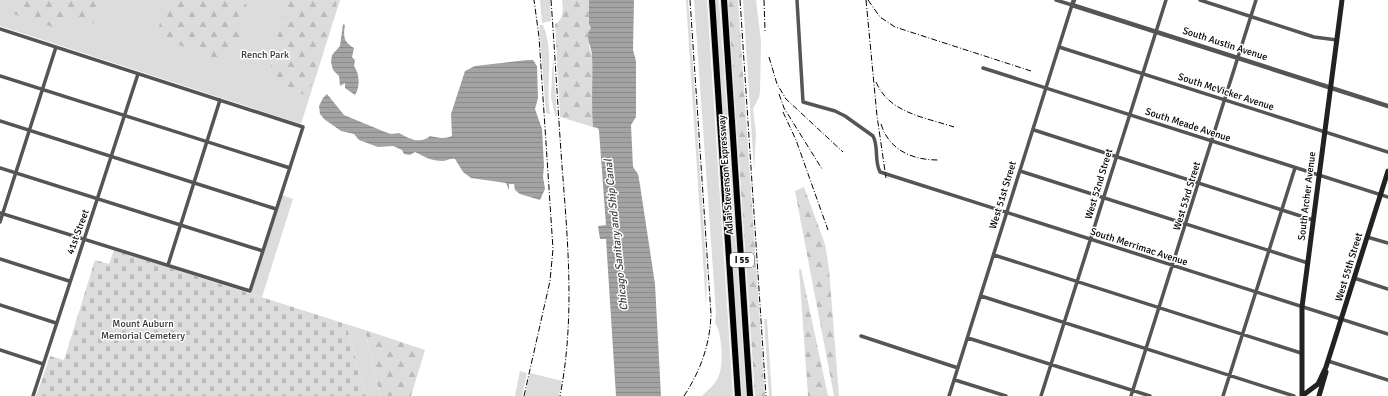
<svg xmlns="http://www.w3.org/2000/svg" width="1388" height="396" viewBox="0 0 1388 396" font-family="Signika,sans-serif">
  <defs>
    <pattern id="forest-firs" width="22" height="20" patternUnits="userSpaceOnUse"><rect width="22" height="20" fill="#dcdcdc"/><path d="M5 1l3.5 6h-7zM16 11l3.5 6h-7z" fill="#bbb"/></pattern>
    <pattern id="cemetery-stones" width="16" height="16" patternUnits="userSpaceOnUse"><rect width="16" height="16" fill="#dcdcdc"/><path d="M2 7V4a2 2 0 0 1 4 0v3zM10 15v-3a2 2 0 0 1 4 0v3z" fill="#bbb"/></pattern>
    <pattern id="water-rules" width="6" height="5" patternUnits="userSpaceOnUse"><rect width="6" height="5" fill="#a3a3a3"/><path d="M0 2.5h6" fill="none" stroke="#8b8b8b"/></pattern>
  </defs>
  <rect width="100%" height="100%" fill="#fff"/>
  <!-- green -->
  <path fill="#dcdcdc" d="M0,0H340L301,124L0,26Z
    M540,0H550L551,21L542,23Z
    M686,0H688L690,20L707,275L706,307Z
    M694,0H707L733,396H702C709,389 718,382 720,372C723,362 722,331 715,323L716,313Z
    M715,0H719L727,111V122L726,124L724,123Z
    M743,0H756L761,41L760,91L759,97L753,109L756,134L754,170Z
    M539,25H543C555,54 545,84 550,114L546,113Z
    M553,57L557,116H555L551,97Z
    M726,127L728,129L746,396H742L724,128Z
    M282,195L293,199L262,297L251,294Z
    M764,319H767L772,396H769Z
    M346,324L365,330L380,396H366Z
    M520,371L527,373L522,396H515Z
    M530,373L562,381L559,396H525Z"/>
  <!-- forest -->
  <path fill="url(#forest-firs)" d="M13,0H102L99,5L97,24L70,15L65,31L10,13Z
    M167,0H238L247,5L238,15L243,32L234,46L229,61L208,56L156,36Z
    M286,0H338L308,96L299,93L269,76Z
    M562,0H589V24L591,28L589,46L592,55L593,127L560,117L555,24C564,19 563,9 562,0Z
    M728,0H738L765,396H755Z
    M804,187L825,244L829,269L839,396H834L795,191Z
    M799,269H801L828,396H808Z
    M365,330L425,350L411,396H380Z"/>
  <!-- cemetery -->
  <path fill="url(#cemetery-stones)" d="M114,250L346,324L366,396H36L50,356L64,360L95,260L109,264Z"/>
  <!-- water -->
  <path fill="url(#water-rules)" d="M589,0H634L633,50L636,61V117L631,125L633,167L638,174L640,185L655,284L661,396H616L606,239H600L598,226L606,225L599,131L598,128L593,127C591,103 593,79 592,55C592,46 584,38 591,28L589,24Z
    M343,24L345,25C343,37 344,42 354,48L352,57L355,60L354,66C360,74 360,88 355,95L345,88V83L340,86L339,76L333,70L331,62L332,55L340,46Z
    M527,60H533L537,66L538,98L535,109L542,129L544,166L543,177L545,189L540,200L520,194L515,190L514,184H509V190L506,183L471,178L463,172L455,159C450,158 447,161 443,161C431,161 425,157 415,152L410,155L404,154L402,150L393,146L378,147L359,140L354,134L341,131L324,119L320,114L319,106L323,98L327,94L344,115L385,132L391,134L399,133C408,138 420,145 430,136C438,138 445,139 452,136L451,114L465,71L475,66Z"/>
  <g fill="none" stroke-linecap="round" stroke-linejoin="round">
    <!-- motorway casing -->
    <g stroke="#dbdbdb" stroke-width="8">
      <path id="motorway" d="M712,0L738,396
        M724,0L750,396"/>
    </g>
    <!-- minor -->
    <path stroke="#555" stroke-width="3.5" d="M797,0L803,102L835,111L845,116L873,136C879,147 874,161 880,172L1388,334
      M1200,0L1314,37L1337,40
      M0,29L303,127L250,291L0,213
      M1059,47L1388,152
      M983,68L1388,197
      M0,76L290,168
      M0,121L276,209
      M1034,130L1313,220
      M0,168L263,251
      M1020,171L1308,263
      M0,222L56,47
      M1367,237L1388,243
      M994,255L1301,353
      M0,259L69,281
      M168,265L220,100
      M1354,278L1388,289
      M981,296L1294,396
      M0,305L56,323
      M861,336L958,368
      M968,338L1150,396
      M0,350L43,364
      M1328,361L1388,380
      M955,380L1006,396
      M33,396L138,74
      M949,396L1072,5L1056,0
      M1041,396L1166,0
      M1131,396L1256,0
      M1223,396L1295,168"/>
    <!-- tertiary -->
    <path stroke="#555" stroke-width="4.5" d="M1074,0L1072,5L1388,106"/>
    <!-- secondary -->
    <path stroke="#222" stroke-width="5" d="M1302,396V307L1342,0
      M1302,396L1318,384L1326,367L1388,171
      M1319,396L1326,372"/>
    <!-- motorway -->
    <use href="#motorway" stroke="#000" stroke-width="6"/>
    <!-- rail -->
    <path stroke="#000" stroke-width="1" stroke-dasharray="6 2 1 2" stroke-linecap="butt" d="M551,0C555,55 558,111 562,166C568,243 575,320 560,396
      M740,0L766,396
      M764,0L765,31
      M866,0L877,116L886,178
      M868,0L880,17L895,27L1031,71
      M769,57L777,84L786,99L843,152
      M876,82C889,113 924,117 954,127
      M779,94L784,108L822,169
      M783,112L796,140L828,230
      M881,124C889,150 912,160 938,160
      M524,396L550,281L553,249L539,37L534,0
      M684,396C701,370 710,344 711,314L690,0"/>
  </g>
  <g text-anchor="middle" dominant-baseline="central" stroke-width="3" stroke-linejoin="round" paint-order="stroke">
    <!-- shield labels -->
    <rect fill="#fff" stroke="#4c4c4c" stroke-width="1" x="730" y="253" width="24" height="14" rx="3"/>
    <g font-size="9" font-weight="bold" fill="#000">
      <text x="742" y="260">I 55</text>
    </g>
    <!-- street labels -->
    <g font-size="10" fill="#000" stroke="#fff">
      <text transform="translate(1225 44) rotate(18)">South Austin Avenue</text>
      <text transform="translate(1226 92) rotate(18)">South McVicker Avenue</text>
      <text transform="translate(1188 125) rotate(18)">South Meade Avenue</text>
      <text transform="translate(726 175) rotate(-94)">Adlai Stevenson Expressway</text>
      <text transform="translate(1099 184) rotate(-73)">West 52nd Street</text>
      <text transform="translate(1003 195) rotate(-73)">West 51st Street</text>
      <text transform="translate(1187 196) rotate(-73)">West 53rd Street</text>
      <text transform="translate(1307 196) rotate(-83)">South Archer Avenue</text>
      <text transform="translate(78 232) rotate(-70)">41st Street</text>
      <text transform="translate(1139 247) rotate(18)">South Merrimac Avenue</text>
      <text transform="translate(1349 267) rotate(-73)">West 55th Street</text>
    </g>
    <!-- park labels -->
    <g font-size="10" fill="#333" stroke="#fff">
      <text x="265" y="55">Rench Park</text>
      <text x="143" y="324">Mount Auburn<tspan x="143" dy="12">Memorial Cemetery</tspan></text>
    </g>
    <!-- water labels -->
    <g font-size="11" font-style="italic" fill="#444" stroke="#fff">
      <text transform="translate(616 235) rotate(-96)">Chicago Sanitary and Ship Canal</text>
    </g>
  </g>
</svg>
